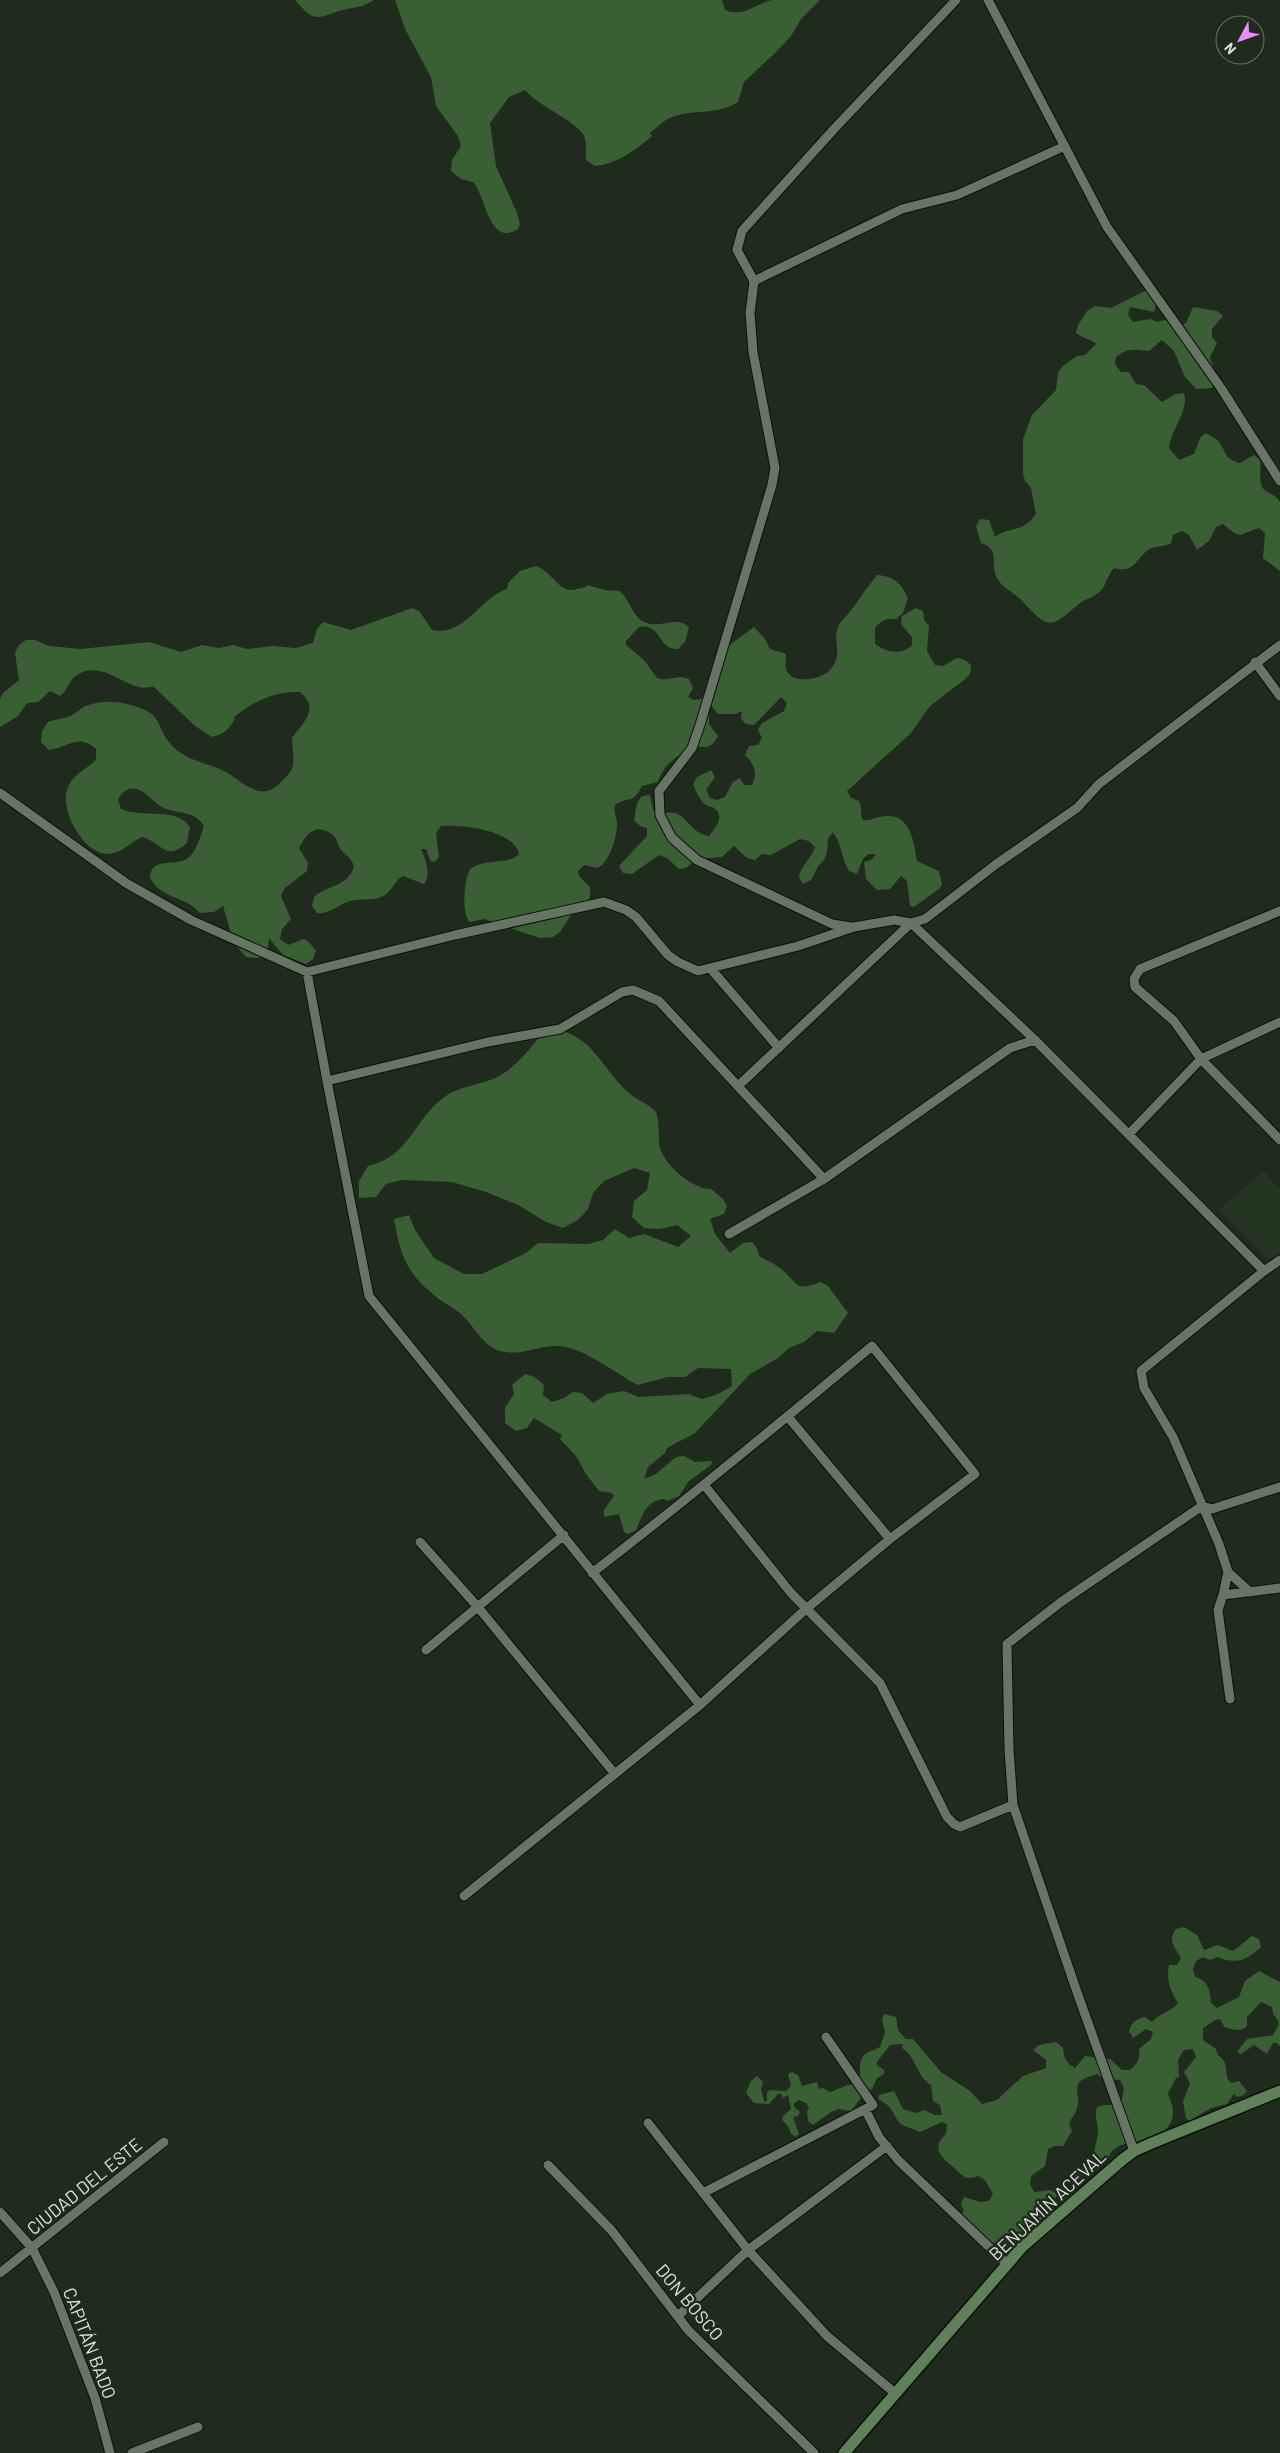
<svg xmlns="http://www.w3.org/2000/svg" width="1280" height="2453" viewBox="0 0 1280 2453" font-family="Barlow,sans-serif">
  <rect width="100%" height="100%" fill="#1f2b1d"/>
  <!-- built -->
  <path fill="#243521" d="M1264,1171L1280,1190V1252L1273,1257L1267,1258L1219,1209Z"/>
  <!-- forest -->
  <path fill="#3b5f34" d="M295,0H374C364,7 355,7 343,10C317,17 316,25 295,0Z
    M395,0H722L725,10C743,18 756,3 773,0C787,0 805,0 820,0L801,19L791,36L776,52L744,82L738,102C719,115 693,109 672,117C664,120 657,127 650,133L652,136C636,150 617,164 595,166L586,160C586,152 587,143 584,136C578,122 538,106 525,90L509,97L490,123L496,166L517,213L520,224L518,229C489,248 486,196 473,182L461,179L451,171L452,160L461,146L458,136L436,106L431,77L406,31Z
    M1149,289L1156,304L1154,312L1130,307L1128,315L1133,322L1150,319L1157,322L1165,320L1179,327L1186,323L1193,307L1217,311L1223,316L1212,329V337L1217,343L1210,357L1217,381L1212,388L1196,389L1185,377L1174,351L1162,340L1149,351C1135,349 1127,348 1116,357L1115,364L1121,372H1129L1136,384L1144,385L1162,402L1176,394L1184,393C1189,412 1171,429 1169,448L1179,460L1194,454L1200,438L1206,433C1210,436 1218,439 1220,443C1226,454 1227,460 1240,463L1254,455L1260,460C1262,471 1256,485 1267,492C1273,495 1276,496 1280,502V571L1263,558L1265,533L1259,528C1238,534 1243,541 1223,524L1216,527L1209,541L1197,550L1189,535L1182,531L1173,535L1171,543C1163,548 1155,545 1148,550C1135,560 1134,574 1114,568C1108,575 1107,581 1103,588C1098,596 1087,598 1080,603C1051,627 1051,632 1022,601C1015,593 1002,588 997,578C989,563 1002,551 981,543L976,526L980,519L989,520L995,537C1010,525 1021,535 1036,514L1031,488L1025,481L1023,473V439L1032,415L1056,390L1058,373L1063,366L1077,356L1085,355L1096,344C1090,338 1083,339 1076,333L1078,325L1087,311L1095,306L1111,308Z
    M536,566C551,571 558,591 573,590C577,589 582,588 586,587L587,585L605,590L619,591C629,598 632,616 644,622C659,630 678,614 689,628L685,642L678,649C658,651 662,623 639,627L626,641V645L644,660L657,678C668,682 678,674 689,679L693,688L688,697L694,700L704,699L709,711V724L718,736C709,754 701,744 688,746C675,762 666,759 658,782L642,786C632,805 630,796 616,804C612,812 617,816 617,824C617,837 610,861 598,868L584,865L578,871L579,876L590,887V898L575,909L560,932L553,937L540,938L484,919L470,922C461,914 464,879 470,869C485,858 510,865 519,854C514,830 461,824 441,826L436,833L439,857L436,861L431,862L426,849H421C425,859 432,874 424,884L403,876C395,879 393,892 381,897C373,901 360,898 350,901C339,904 329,915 317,913L312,906L314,897C329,884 346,888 354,867C352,859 348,857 342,851C338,847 337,837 332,834C315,823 308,832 299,848L308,863L307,871L285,888L281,896L291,919L282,929L280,939L288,945L304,939L309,942L316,951L313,959L306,964L283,955L269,938L267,955L257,958L246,957L234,943L223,906L214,912L200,913C183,894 162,900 150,878C151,855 176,868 188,858C196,852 201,835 204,826C195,811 181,814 166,809C150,803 136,773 118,799L121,809C143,819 176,806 190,827L187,843C165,862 163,843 142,837C130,842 123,853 108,854C84,855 58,809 68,787C73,775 86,769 96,760V749C79,733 68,747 49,750L41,742L42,731L48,722C55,719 63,719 70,716C76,714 80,708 86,706C104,698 127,702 145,710C161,717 159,731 169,742C182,759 203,762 222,770C244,781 261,806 283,780C288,775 292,771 293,764C294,755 292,747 292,738C300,725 322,710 300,692C274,691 252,702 233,718H235C229,730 224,734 212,737L195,726L154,687C149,686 144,689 139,687C119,682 99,661 77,675C68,680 68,691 60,696L50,691L38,702L27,703L18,716L0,727V699L3,693L19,680L15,653L19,645L26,640H35L49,646L81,649L149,642L181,652L202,645L219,648L233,645L247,649L273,646L296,648L313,643L317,629L323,622L351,630L412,608L419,611L432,630C463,638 482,596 507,589L508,583L520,571Z
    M877,575C894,576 901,583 908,598L903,613L896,619C886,618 881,621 875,628V644C886,652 901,656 912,645V637L901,624L902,616L916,608L923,611L924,620L929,626L927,651L935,665L943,666L957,658L965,660L971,665L970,674L964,680L930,706L911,733L847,791L851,798L859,801C863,807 859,815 863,820C871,821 878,816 887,816C911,815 914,843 917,861L939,871L942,884L940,888L914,907L910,906L907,881L901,876L890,889L877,890L866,879L864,862L871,860L876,854H868L863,859L857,874L849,871C841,858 842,844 833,832L828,838L827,853L824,860L818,866L811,880L803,884L799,877C801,865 811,859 815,847L809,841L800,839L771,855L762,854L755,860L747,858L734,846L722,857L697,859L686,868L679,869L667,858L659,855L632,874L623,873L619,866L647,836V828L640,826L634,820L637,803L642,796L650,795L653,810L660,814C688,806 685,832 709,836C715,828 726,816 714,808C712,806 708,807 706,805C700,801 696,791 693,784L697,777L711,770L715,777L706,790L710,798L717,800L725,797L733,782L740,778L744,785H752C758,773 754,764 745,755L749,746L758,745L762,738L758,730L762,723L784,711L787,703L781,697L754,725L746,724L741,719L742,711L735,714H718L709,703L728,646L754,627L765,639L770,649L786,654C786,658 785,665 786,669C791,685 821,680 830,670C844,653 832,643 838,627C841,620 847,616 852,609C860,598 868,586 877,575Z
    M546,1029C591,1029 601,1069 630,1094C637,1100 649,1104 655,1111C660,1117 658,1140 660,1148C665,1166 694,1190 711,1189L723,1199L727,1206L724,1214L710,1219L715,1234L730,1253L743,1243L752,1242L757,1248L759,1256C766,1260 774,1263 780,1268C800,1284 792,1292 821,1282L828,1286L848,1313L834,1333L817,1331L804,1342L789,1348L778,1358L750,1374L695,1433L667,1448L665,1453L648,1467L644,1479L656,1474L676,1457L684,1456L695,1462L712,1461L711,1465L689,1481L679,1496L667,1501L664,1499C646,1500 642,1517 636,1530L628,1534L624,1532L619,1514L604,1517V1510L614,1496L612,1493L599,1491L586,1474L576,1456L560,1439L562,1435L534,1418L527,1428L516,1431L505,1423V1408L514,1394L512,1385L525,1374L535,1377L544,1385L543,1395L552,1402L564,1398L573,1392L582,1393L593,1403L607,1394L624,1391L639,1397L688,1394L702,1399L718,1394L732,1386L731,1369L698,1368L685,1377H668L637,1385C616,1373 582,1347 559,1346C537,1345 516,1359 495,1349C482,1343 472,1324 461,1314C452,1306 441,1302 433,1294C405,1272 400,1252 394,1219L409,1215L415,1230L434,1258L464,1274H482L526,1253L538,1243L588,1244L603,1240L615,1229L629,1238L644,1234L678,1247L691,1236L677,1225L660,1229L644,1228L632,1217L634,1201L647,1190L650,1173L634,1168L604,1181L593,1193L588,1209L578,1220L563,1228L546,1222L518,1205L486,1192L452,1182L402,1180L386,1184L376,1197L359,1198V1181L368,1166C410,1156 413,1121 443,1098C458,1086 476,1086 493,1079C515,1070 531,1047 546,1029Z
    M1184,1927L1197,1935L1204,1950L1218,1945L1233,1951L1252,1936L1259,1939L1261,1947C1247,1960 1236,1965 1218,1957L1210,1960L1203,1957L1196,1961L1193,1969L1195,1977C1209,1981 1210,1990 1211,2003L1217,2008L1239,1997L1245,1981L1259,1971L1280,1982V2046L1277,2043H1273L1267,2054L1254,2045L1241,2054L1237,2052L1247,2039L1273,2035L1279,2024L1278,2020L1273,2014L1272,2007L1261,2002L1247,2017V2026C1241,2033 1232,2029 1224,2027L1221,2020L1217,2019L1203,2028V2040L1216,2049C1217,2057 1222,2056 1225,2063C1228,2071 1224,2076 1231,2083L1239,2081L1247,2091L1244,2095L1237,2097L1234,2094L1227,2104L1211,2108L1189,2121L1186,2118L1183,2102L1190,2083L1184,2072L1196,2057L1193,2049L1184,2050L1178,2060L1179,2077L1176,2078L1168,2093C1170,2099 1173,2106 1173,2112C1173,2133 1149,2140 1134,2148L1127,2143L1119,2146L1112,2151L1103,2165L1096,2162C1092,2148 1098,2143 1098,2131C1098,2122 1094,2117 1097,2107C1106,2104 1112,2106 1121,2103L1124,2088L1120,2080L1104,2079L1097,2074C1066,2083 1082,2089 1077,2108C1076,2113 1071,2119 1069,2123L1072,2131L1063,2146H1055L1048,2149L1045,2166L1031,2176L1030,2184L1034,2192L1050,2190L1058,2194C1046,2216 1030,2237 1007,2246L1000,2242L990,2243L958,2217L964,2211L961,2204L964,2197L980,2202L989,2201L993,2194L985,2180L978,2176C963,2182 962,2174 952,2166C940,2156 931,2148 946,2134L947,2124L942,2122L920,2132L900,2124L889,2106L878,2099L879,2095L894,2091L903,2109L916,2113L924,2110L935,2115H942L940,2105L933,2101L931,2085C916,2076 917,2058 902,2048L903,2044L890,2045L877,2062V2065L884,2070V2074L877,2078L872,2089L865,2092L851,2111L839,2109L831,2112L813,2125L808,2121L807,2112L809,2108L806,2103L799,2100L794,2103V2107L800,2112L798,2116L793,2117L799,2134L796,2137L791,2134L788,2126L782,2120L783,2116L791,2109L788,2095L783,2098L781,2094H778L769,2104L754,2103L746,2093L751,2081L757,2076L763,2082L761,2089L764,2101H767V2093L770,2090L786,2091L791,2086L788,2074L792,2072L798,2075L802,2086L817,2082L819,2089L823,2088L830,2092L848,2085L856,2084C865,2076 855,2063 865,2054C869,2051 875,2050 880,2047L885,2032L882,2019L884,2014L896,2017L898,2030L906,2039H913L941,2072L970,2091L982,2104L997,2100L1023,2076L1046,2068V2060L1033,2050L1039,2045L1056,2042L1063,2048C1064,2058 1066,2063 1075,2068L1085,2056L1110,2059L1122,2070H1130C1138,2063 1140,2059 1139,2049L1151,2039L1153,2032L1146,2029L1133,2038L1129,2031C1132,2022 1135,2019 1145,2017L1152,2022C1159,2013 1170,2013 1178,2003C1170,1990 1166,1981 1169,1965H1177L1181,1958C1175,1947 1167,1941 1176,1929Z"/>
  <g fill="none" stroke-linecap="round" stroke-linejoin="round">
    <!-- street casing -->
    <g stroke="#081307" stroke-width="11">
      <path id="street" d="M988,0L1107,227L1221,388L1280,481
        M754,281L902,209L957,195L1065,146
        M1255,662L1280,696
        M0,793L126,883L191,920L307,972L455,935L604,902L626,910L636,917L668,955L678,962L698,971L798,946L854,927L894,920L911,923L1035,1040L1264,1271L1280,1260
        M1280,911L1140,969L1134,979L1135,987L1174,1021L1201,1059L1280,1140
        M851,927L832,924L697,860L672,838L660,815L659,791L692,748L700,725L772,485L775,468L753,352L750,313L754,281L737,250L742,231L834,129L956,0
        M711,969L779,1048
        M307,972L327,1081
        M738,1086L911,923L925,919L995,865L1077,808L1099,784L1280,645
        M1129,1134L1201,1059L1280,1022
        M729,1234L824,1179L1010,1048L1035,1040
        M1264,1271L1141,1371L1144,1388L1173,1437L1219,1544L1228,1572L1223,1595L1280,1588
        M705,1486L791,1593L880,1683L947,1817L954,1824L960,1827L1013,1805
        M420,1542L477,1606L615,1774
        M1228,1572L1250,1592
        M592,1573C688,1499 780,1423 872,1346L975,1474L890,1539L788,1417
        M1223,1595L1218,1610L1230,1699
        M426,1650L564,1535
        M700,1705L369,1296L327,1081L488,1042L560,1029L622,992L633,990L659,1001L824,1179
        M464,1896L700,1705L806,1609L890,1539
        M865,2109L879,2137L898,2160L1007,2264
        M648,2123L748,2250L827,2336L896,2394
        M1134,2151L1078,1995L1013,1805L1009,1750L1007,1644L1061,1602L1202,1506L1212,1509L1280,1487
        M548,2165L612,2231L688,2330L814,2453
        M703,2193L873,2105L826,2037
        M0,2212L32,2248L54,2292L95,2398L110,2453
        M0,2273L164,2142
        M678,2316L748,2250L887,2146
        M132,2453L198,2427"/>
    </g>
    <!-- secondary casing -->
    <g stroke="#081307" stroke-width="14">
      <path id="secondary" d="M844,2453L1023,2246L1122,2160L1134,2151L1152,2143L1280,2091"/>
    </g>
    <!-- street -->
    <use href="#street" stroke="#667564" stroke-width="9"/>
    <!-- secondary -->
    <use href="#secondary" stroke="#5f8059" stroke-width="11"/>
  </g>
  <g text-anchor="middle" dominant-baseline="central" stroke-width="5" stroke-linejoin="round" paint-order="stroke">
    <!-- street labels -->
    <g font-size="18" fill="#dde5dc" stroke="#1f2b1d">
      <text transform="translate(84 2186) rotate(-39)">CIUDAD DEL ESTE</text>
      <text transform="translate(1047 2205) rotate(-43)">BENJAMÍN ACEVAL</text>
      <text transform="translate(690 2302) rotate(50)">DON BOSCO</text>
      <text transform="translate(90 2343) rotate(69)">CAPITÁN BADO</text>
    </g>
  </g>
  <!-- north arrow -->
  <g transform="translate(1240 40) rotate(229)"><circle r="24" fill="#1f2b1d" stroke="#6b7569"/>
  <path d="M0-4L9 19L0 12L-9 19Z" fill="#ea8dfd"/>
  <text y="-8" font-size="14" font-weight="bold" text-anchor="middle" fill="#dde5dc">N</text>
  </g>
</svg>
